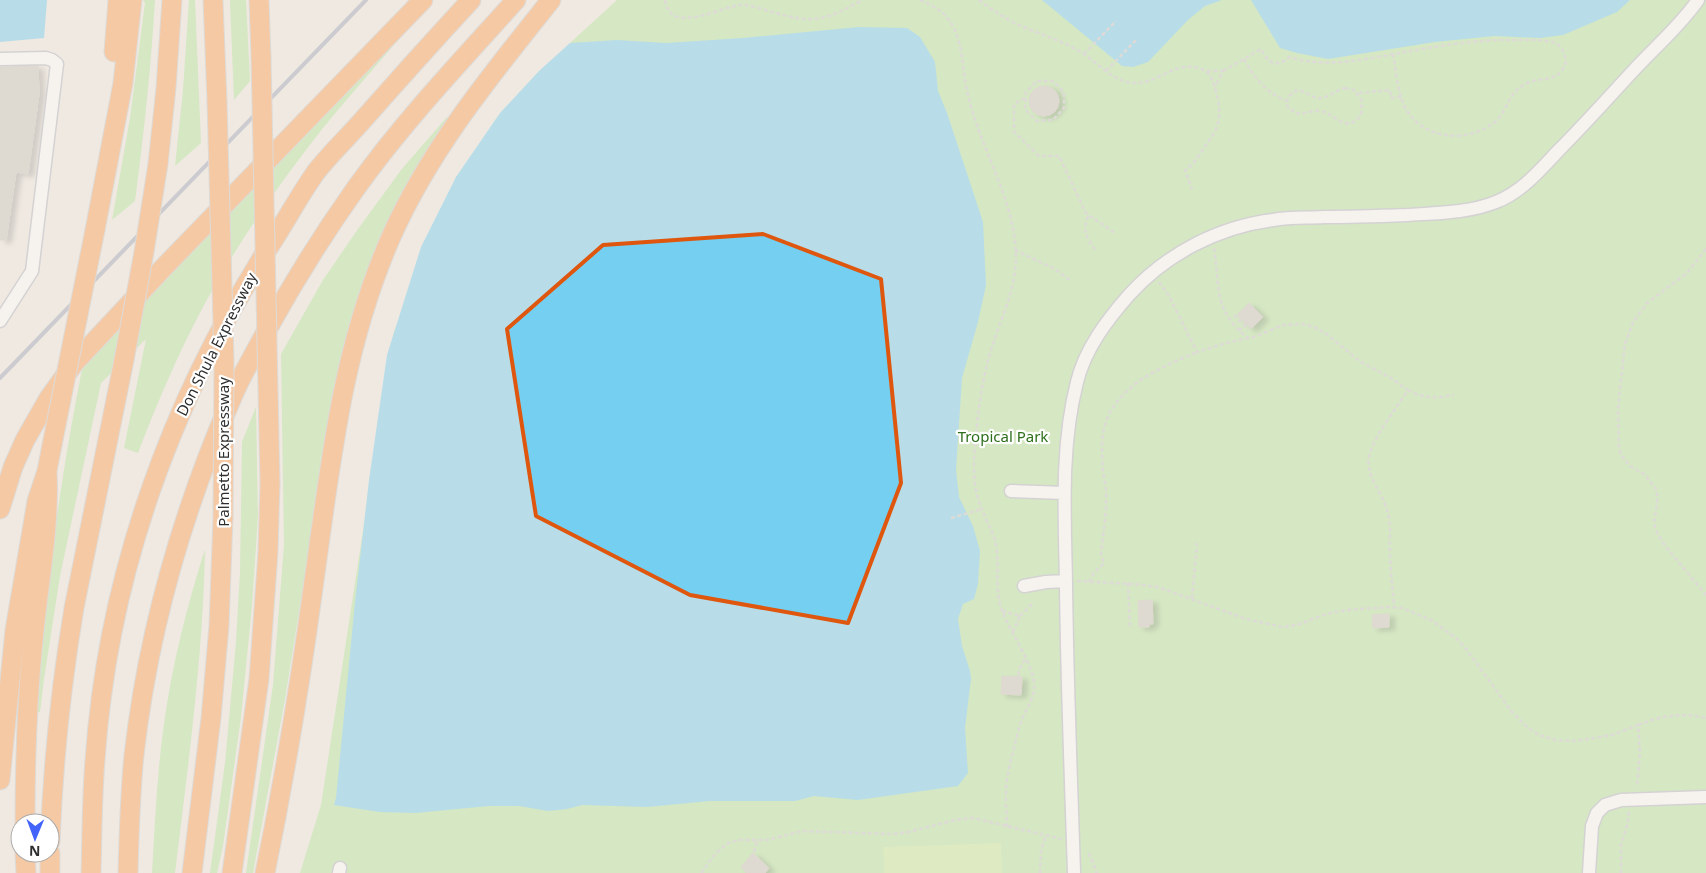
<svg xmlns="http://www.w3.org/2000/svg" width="1706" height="873" viewBox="0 0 1706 873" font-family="'Noto Sans',sans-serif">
  <defs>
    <filter id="shadow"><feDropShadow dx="5.5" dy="3" stdDeviation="2.5" flood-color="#0004"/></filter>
  </defs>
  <rect width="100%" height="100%" fill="#efe9e1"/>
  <!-- green -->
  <path fill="#b6e59e" d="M143,0H155C151,67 144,134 135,201L112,220L130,118L145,3Z
    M189,0H195L201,143L175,166L183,90Z
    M230,0H246L250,81L234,100Z
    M617,0H1706V873H300L321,805L393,335L456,177L570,43Z
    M409,27C376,67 340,105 309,146C270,197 233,251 203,307C178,354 157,403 138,453L124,448L146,339L101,383L60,576L44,679L40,712H37C41,666 44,620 49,575C58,504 69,434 83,364Z
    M447,117L450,120L334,394L285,699L253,873H246L273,685L284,545L281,354L323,280L358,229L401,170Z
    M256,407L258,516L252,606L241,717L223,846L217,873H210L225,763L236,642L240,572L242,442Z
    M205,549C203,657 188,766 175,873H152C155,823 157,773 164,724C172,665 187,606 205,549Z"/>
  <!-- pitch -->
  <path fill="#c9ec9a" d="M1001,843L1002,873H884L883,847Z"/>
  <!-- water -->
  <path fill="#75cff0" d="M0,0H47L44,38L0,42Z
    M1042,0H1222L1205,6L1188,20L1148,62L1133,67L1122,66Z
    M1251,0H1630L1617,12L1563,35L1540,38L1495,36L1435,42L1328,59L1297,53L1280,48Z
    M859,27L907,28L920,37L935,62L938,91L947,113L983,222L986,285L978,322L962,378L956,470L959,497L973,526L980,551L978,584L974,599L963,604L958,619L962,646L970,671L971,679L965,728L968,773L958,786L858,800L814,796L795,801H710L647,807L582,805L567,809L548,811L519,806H489L415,813L380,812L334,805L336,798L355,602L369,480L387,355L421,247L456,177L500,113L539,71L570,43L617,40L666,43L743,38Z"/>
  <!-- building -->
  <path fill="#cbc7bf" stroke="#cbc5ba" filter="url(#shadow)" d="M38,66L39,94L28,174L16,172L6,240H0V67Z
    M1029 101a15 15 0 1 1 30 0a15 15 0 1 1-30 0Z
    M1249,303L1263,317L1251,329L1237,315Z
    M1152,600L1153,624H1149V627H1139L1138,601Z
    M1389,614V627L1373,628L1372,615Z
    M1002,676L1022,677L1021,695L1001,694Z
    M753,853L769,868L765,873H747L741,867Z"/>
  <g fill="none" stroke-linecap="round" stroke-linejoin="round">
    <!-- minor casing -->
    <g stroke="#b4b7c1" stroke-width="15">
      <path id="minor" d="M0,59L46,58L52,60L57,64L32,271L0,321
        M1011,491L1064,493
        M1024,586L1046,582L1066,581
        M339,873L340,868
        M1074,873C1071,777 1067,681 1066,585C1065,517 1060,449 1077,382C1085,349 1107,320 1129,295C1166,254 1218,227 1273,220C1290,217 1307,218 1324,217C1352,217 1380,216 1407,215C1436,213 1469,213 1496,202C1522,192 1540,170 1559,150C1585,124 1609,97 1633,71C1655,47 1680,26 1698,0
        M1589,873L1592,826L1597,813L1605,805L1621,800L1706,797"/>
    </g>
    <!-- highway casing -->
    <g stroke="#c9c9c9" stroke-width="21">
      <path id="highway" d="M213,0L217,101
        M259,0L261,57
        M114,52L118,0
        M158,164L166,88L172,0
        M95,230L123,83L132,0
        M0,509L13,467L25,440L49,398L75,362L166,265L423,0
        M0,780L15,630L37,501L47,471L52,445
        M25,823C25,763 27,701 33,641C38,585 50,528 47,471
        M50,842C53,763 61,686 74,608L124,360
        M25,853L26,873
        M50,873V853
        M91,873C92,835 92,797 95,760C108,572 173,396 274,239C288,217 301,193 316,172C330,154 347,138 362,121C398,80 434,40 471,0
        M128,873C129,834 130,794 134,755C148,632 182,513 231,400C241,375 255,353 267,330C294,281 324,233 356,188C404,121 461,61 516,0
        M192,873L211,718L219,626L223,517
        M232,873L259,679L268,552L270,484
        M265,873C285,776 301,678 314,581C331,461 342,349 391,237C430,149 491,75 551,0"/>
    </g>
    <!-- path -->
    <path stroke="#c9c9c9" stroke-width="2.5" stroke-dasharray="4 2.5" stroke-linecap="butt" d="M665,0C670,37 723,5 742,5C752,5 762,9 772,12C813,24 825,21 862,0
      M920,0C968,18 958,55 968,95C981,152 1016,200 1016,259C1015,290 1002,316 993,344C984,371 980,397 977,426C976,440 973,455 974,470C974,484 977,499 983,512C987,523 994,533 996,545C1000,567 994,589 1002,610C1010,633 1031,660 1034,682C1036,696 1027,707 1022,719C1019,727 1017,736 1015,744C1011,760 1006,776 1006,792C1005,804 1007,815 1007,827
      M979,0C992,10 1006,19 1021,26C1042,35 1064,41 1084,54C1100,65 1113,81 1133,83C1159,85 1177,56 1206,71C1212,77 1214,84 1216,92C1223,118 1219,128 1203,149C1198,157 1193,165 1185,170L1192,189
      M1084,54L1116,21
      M1244,59C1254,78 1266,92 1286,101
      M1106,71L1136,40
      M1207,71H1223L1215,87
      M1223,71L1261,49C1269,64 1275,68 1290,57C1325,69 1364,59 1400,53C1438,46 1478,39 1517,40C1528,40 1544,39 1555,43C1562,46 1565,54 1566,62C1558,86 1539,74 1522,86C1507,96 1506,113 1495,122C1467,144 1422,140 1405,107C1397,91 1396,71 1393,54
      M1037,81H1053L1064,92V108L1053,120L1037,121L1025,109L1026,92Z
      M1345,88L1354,90L1362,101L1361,115C1345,136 1334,111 1319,111C1310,110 1303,115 1295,113L1287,106L1288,97L1295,91C1306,89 1309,97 1318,98C1328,99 1335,90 1345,88Z
      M1359,93L1390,90L1391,98L1401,97
      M1025,98L1014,104V132L1039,156H1059L1086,213L1115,233
      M1088,216C1082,233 1087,237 1096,251
      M1214,248C1220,288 1213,310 1248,338
      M1706,249L1687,273L1647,303L1633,322L1625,344L1618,409L1619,448L1621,455L1630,466L1644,474L1657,490V503L1654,524L1658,535L1666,547L1706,595
      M1015,250L1055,269L1070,280
      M1159,282L1169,296L1197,352L1226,343L1254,337L1283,325L1303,324L1314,327L1325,333L1361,362L1391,378L1408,390C1397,407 1372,439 1369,457C1366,476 1380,490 1386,507C1392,521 1389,537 1390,553C1390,571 1393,589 1394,607
      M1234,315L1248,330
      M1239,331L1245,324
      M1408,390C1423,399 1438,398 1454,395
      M951,518L982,509
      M1077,581L1133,584L1158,587L1246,619L1282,627L1297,625L1326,614L1347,610L1389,607L1402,608L1431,620L1456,638L1466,649L1512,712L1527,727L1539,735L1556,740L1576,741L1612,735L1638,725L1640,753L1637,787
      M1089,582L1093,574L1104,563L1101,554C1103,534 1107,514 1106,494C1106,486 1104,479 1103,471C1102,458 1101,442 1104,429C1113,387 1161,367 1197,352
      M1128,583L1130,629
      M1192,598L1197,543
      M1002,611L1020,616L1012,634
      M1020,616L1034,602
      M1018,675L1020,668L1025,659
      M1638,725C1661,716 1681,712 1706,718
      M754,852L757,841
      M1089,853L1097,873
      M701,873L716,853L728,843L739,840H767L802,831L891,834L908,832L955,820L973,818L1062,839
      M1040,873L1041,850L1046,835
      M1621,873V844L1627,826L1629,811"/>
    <!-- minor -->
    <use href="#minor" stroke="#fff" stroke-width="12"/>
    <!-- highway -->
    <use href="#highway" stroke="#ffa35c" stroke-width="19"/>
    <!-- rail -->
    <path stroke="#a3a6b8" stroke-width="4" d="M0,378L366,0"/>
    <!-- highway-bridge casing -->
    <g stroke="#c9c9c9" stroke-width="21" stroke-linecap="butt">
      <path id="highway-bridge" d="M261,57L270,484
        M217,101L224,361L223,517
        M124,360L144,252L158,164
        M52,445L95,230"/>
    </g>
    <!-- highway-bridge -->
    <use href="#highway-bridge" stroke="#ffa35c" stroke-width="19"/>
  </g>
  <!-- marked area -->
  <path d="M0 0H1706V873H0ZM763,234L881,279L901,483L848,623L690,595L536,516L507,329L603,245Z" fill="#efe9e1" fill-opacity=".55" fill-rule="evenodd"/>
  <path fill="none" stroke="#df570e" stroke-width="4" stroke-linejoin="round" d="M763,234L881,279L901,483L848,623L690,595L536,516L507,329L603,245Z"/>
  <g text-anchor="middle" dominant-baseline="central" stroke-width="4.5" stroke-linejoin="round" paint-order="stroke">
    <!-- street labels -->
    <g font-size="15" fill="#2e2e2e" stroke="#fff">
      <text transform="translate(216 344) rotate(-63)">Don Shula Expressway</text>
      <text transform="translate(223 452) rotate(-90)">Palmetto Expressway</text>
    </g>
    <!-- park labels -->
    <g font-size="15" fill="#2c6e1b" stroke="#fff">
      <text x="1003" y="436">Tropical Park</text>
    </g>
  </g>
  <!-- north arrow -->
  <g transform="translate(35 838) rotate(181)"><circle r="24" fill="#ffffff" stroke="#ababab"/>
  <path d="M0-4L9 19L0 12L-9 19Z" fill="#4264fb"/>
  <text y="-8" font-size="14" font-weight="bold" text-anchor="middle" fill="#2e2e2e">N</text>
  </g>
</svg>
